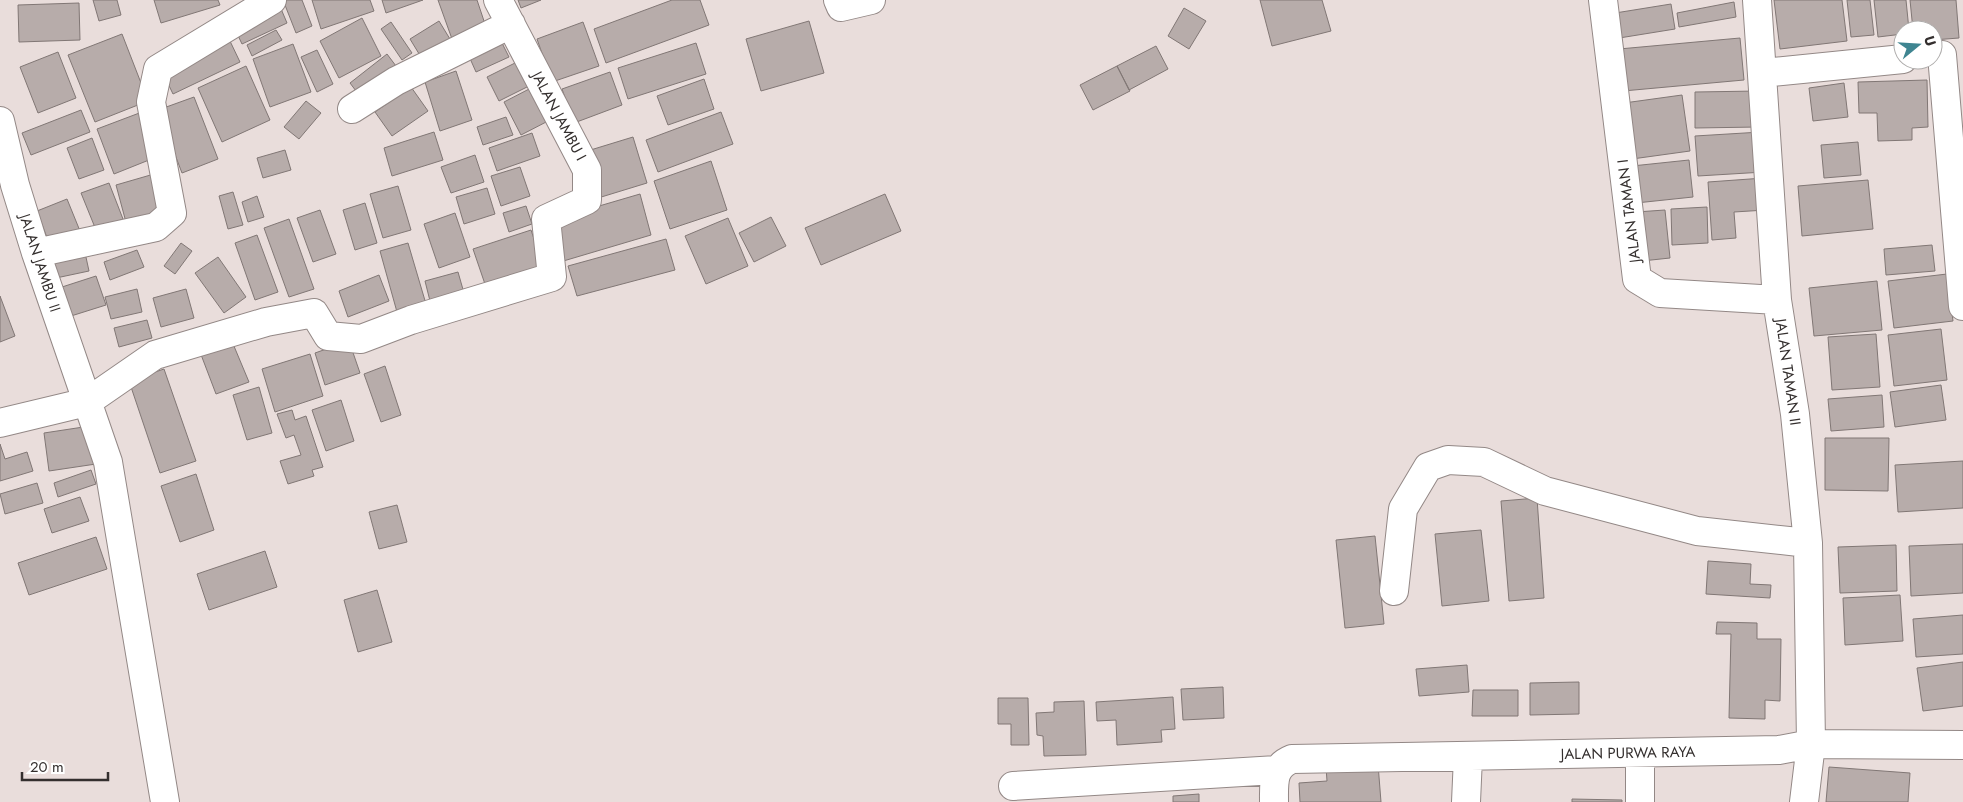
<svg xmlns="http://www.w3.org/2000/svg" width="1963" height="802" viewBox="0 0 1963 802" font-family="Jost,sans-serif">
  <rect width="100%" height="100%" fill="#e9dddb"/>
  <!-- building -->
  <path fill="#b7acaa" stroke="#817775" d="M93,0H117L121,15L99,21Z
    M154,0H218L220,5L161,23Z
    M283,0H302L312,26L296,33Z
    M312,0H370L374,11L321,29Z
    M382,0H423L386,13Z
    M438,0H477L486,27L452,39Z
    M518,0H541L521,8Z
    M672,0H700L709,25L606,63L594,29Z
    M1260,0H1322L1331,31L1272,46Z
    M1774,0H1842L1847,41L1780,49Z
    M1847,0H1870L1874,35L1851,37Z
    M1874,0H1906L1909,30H1903V34L1878,37Z
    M1910,0H1956L1959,38L1933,40V30H1913Z
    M1734,2L1736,17L1679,27L1677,13Z
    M79,3L80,40L19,42L18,5Z
    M279,4L287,23L242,44L233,25Z
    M1671,4L1675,29L1613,39L1609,14Z
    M1184,8L1206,21L1189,49L1168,36Z
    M362,18L381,56L339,78L320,41Z
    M439,21L453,44L424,62L410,39Z
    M809,21L824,73L761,91L746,39Z
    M391,22L412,53L402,60L381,29Z
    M583,22L599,66L552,82L537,39Z
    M276,30L282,40L252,56L247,45Z
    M122,34L148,101L95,122L68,55Z
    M1740,38L1744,80L1623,91L1619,49Z
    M229,39L240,62L173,94L162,71Z
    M500,39L509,57L476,72L468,54Z
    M696,43L706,74L628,99L618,68Z
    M293,44L311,92L270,107L253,59Z
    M1156,46L1168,69L1129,90L1117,66Z
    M317,50L333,84L317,92L301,57Z
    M58,52L76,98L38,113L20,67Z
    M387,54L399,70L362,99L350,83Z
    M519,61L531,85L499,101L487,77Z
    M246,66L270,120L222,142L198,88Z
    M1117,66L1130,91L1093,110L1080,85Z
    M456,71L472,120L440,131L425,82Z
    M610,72L622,105L574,123L562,89Z
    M704,79L714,109L668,125L657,96Z
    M1927,80L1928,127L1912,128V140L1878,141L1877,113H1859L1858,82Z
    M1844,83L1848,117L1813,121L1809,88Z
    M411,87L428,111L392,136L375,112Z
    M533,87L550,120L521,135L504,102Z
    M1758,91V127L1695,128V92Z
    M1682,95L1690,151L1632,159L1624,103Z
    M194,97L218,159L182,173L158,110Z
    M306,101L321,113L299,139L284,127Z
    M81,110L90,132L31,155L22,133Z
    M142,112L159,156L114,174L97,129Z
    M721,112L733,144L658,172L646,140Z
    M506,117L513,135L483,145L477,127Z
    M434,132L443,160L392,176L384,148Z
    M1761,132L1764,172L1698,176L1695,136Z
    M532,133L540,156L497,171L489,148Z
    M633,137L647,183L598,198L584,152Z
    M92,138L104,170L79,179L67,148Z
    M1858,142L1861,175L1824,178L1821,145Z
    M285,150L291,170L263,178L257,158Z
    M475,155L484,182L451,193L441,167Z
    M1689,160L1693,197L1636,203L1632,166Z
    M711,161L727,210L670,229L654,181Z
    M520,167L530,196L501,206L491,176Z
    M154,174L165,216L127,226L116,185Z
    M1764,178L1766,210L1734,212L1736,238L1712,240L1708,182Z
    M1868,180L1873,229L1802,236L1798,186Z
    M109,183L123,219L96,230L81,193Z
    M398,186L411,230L383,238L370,194Z
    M487,188L495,214L464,224L456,197Z
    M233,192L243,225L228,229L219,196Z
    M640,194L651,235L560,262L548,221Z
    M885,194L901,231L821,265L805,228Z
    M257,196L264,217L248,222L242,202Z
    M67,199L80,231L49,243L37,211Z
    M365,203L377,243L355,250L343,210Z
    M526,206L532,224L509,232L503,213Z
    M1707,207L1708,243L1672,245L1671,209Z
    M320,210L336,254L313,262L297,218Z
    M1665,210L1670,258L1642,261L1636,212Z
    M455,213L470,257L439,268L424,224Z
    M771,217L786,246L754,262L739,233Z
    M728,218L748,266L706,284L685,236Z
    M289,219L314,289L289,297L264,228Z
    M531,230L545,272L487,290L473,249Z
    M257,235L278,292L255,300L235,243Z
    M666,239L675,270L577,296L568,266Z
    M181,243L192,251L175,274L164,266Z
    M408,243L426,304L397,312L380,251Z
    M1932,245L1935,271L1886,275L1884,249Z
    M84,248L89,271L56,278L51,256Z
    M137,250L144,267L110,280L104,262Z
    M218,257L246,297L224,313L195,273Z
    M458,272L466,300L432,309L425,281Z
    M1947,274L1953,321L1894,328L1888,281Z
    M379,275L389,301L348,317L339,291Z
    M96,276L106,305L71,316L62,287Z
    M1877,281L1882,330L1814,336L1809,288Z
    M137,289L142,312L111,319L105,297Z
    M186,289L194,318L161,327L153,298Z
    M0,296L15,336L0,342Z
    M147,320L152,338L119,347L114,328Z
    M1941,329L1947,380L1894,386L1888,335Z
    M1876,334L1880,387L1832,390L1828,337Z
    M231,339L249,382L216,394L200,352Z
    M349,341L360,373L325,385L315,353Z
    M310,354L323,396L275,412L262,369Z
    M385,366L401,415L381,422L364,374Z
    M164,369L196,461L160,473L129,381Z
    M1941,385L1946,420L1895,427L1890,392Z
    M259,387L272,433L247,440L233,395Z
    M1882,395L1884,427L1831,431L1828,399Z
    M341,400L354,441L326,451L312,410Z
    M292,410L295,420L306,416L323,467L312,470L314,476L288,484L280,461L301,455L294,435L286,438L277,414Z
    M90,426L96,464L49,471L44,433Z
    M1825,438H1889L1888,491L1825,490Z
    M0,444L5,459L27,452L33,471L0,481Z
    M1963,461V508L1898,512L1895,465Z
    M91,470L96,484L58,497L54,483Z
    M196,474L214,530L180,542L161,486Z
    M37,483L43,503L5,514L0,494Z
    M80,497L89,521L52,533L44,509Z
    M1537,498L1544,598L1509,601L1501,501Z
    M397,505L407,542L379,549L369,512Z
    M1481,530L1489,601L1442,606L1435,534Z
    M1375,536L1384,624L1345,628L1336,540Z
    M96,537L107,569L29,595L18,563Z
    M1963,544V593L1911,596L1909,546Z
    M1896,545L1897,591L1840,593L1838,547Z
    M265,551L277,587L209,610L197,574Z
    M1708,561L1751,564L1750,584L1771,585L1770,598L1706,594Z
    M377,590L392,642L358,652L344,600Z
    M1900,595L1903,641L1845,645L1843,598Z
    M1963,615V654L1916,657L1913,619Z
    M1717,622L1757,623V639H1781L1780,701L1765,700V719L1729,718L1731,634H1716Z
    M1963,662V706L1923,711L1917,668Z
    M1467,665L1469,692L1419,696L1416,669Z
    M1579,682V714L1530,715V683Z
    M1223,687L1224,718L1183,720L1181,689Z
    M1473,690H1518V716H1472Z
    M1173,697L1175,729L1161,730L1162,742L1117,745L1116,720L1097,721L1096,702Z
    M998,698H1028L1029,745H1011V724H998Z
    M1084,701L1086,755L1044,756L1043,736L1037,735L1036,713L1054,712V702Z
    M1378,764L1381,802H1300L1299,783L1327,781L1326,767Z
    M1829,767L1910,773L1908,802H1826Z
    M1199,794V802H1173V796Z
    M1572,799L1622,800V802H1572Z"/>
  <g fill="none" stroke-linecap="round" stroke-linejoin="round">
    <!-- minor casing -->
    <g stroke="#938886" stroke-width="30">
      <path id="minor" d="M838,0L841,7L871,0
        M1603,0L1637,279L1660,293L1777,300
        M1757,0L1777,300L1795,414L1808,543L1811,744L1804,802
        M1942,55L1963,306
        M1763,73L1903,59
        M352,109L396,81L511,24
        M0,121L15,185L36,253L108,462L165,802
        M36,253L156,227L172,213L151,102L158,69L272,0
        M0,423L87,402L155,355L266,322L314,313L328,336L361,339L411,320L552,277L546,219L587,200V170L498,0
        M1394,591L1403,509L1428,467L1448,460L1484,462L1545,491L1697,531L1808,543
        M1013,786L1276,770
        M1274,802C1274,783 1272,767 1292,759L1779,750L1811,744L1963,745
        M1466,802L1468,757
        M1640,802V753"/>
    </g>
    <!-- minor -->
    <use href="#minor" stroke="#fff" stroke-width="28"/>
  </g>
  <g text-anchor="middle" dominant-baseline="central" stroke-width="5" stroke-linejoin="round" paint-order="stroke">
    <!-- street labels -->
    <g font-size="15" fill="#342f2e" stroke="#fff">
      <text transform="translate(559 116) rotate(62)">JALAN JAMBU I</text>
      <text transform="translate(1629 211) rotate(-97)">JALAN TAMAN I</text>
      <text transform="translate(40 263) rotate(72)">JALAN JAMBU II</text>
      <text transform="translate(1788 372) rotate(82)">JALAN TAMAN II</text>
      <text transform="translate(1628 753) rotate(-1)">JALAN PURWA RAYA</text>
    </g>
  </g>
  <!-- north arrow -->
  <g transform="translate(1918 45) rotate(72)"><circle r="24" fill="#ffffff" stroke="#aeacab"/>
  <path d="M0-4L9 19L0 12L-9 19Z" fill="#3f8591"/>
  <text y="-8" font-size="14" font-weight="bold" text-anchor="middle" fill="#342f2e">U</text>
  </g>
  <!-- scale -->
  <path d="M22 772v8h86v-8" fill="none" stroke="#342f2e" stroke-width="2.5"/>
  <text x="30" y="772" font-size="15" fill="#342f2e" stroke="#ffffff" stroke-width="4" paint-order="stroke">20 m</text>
</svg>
